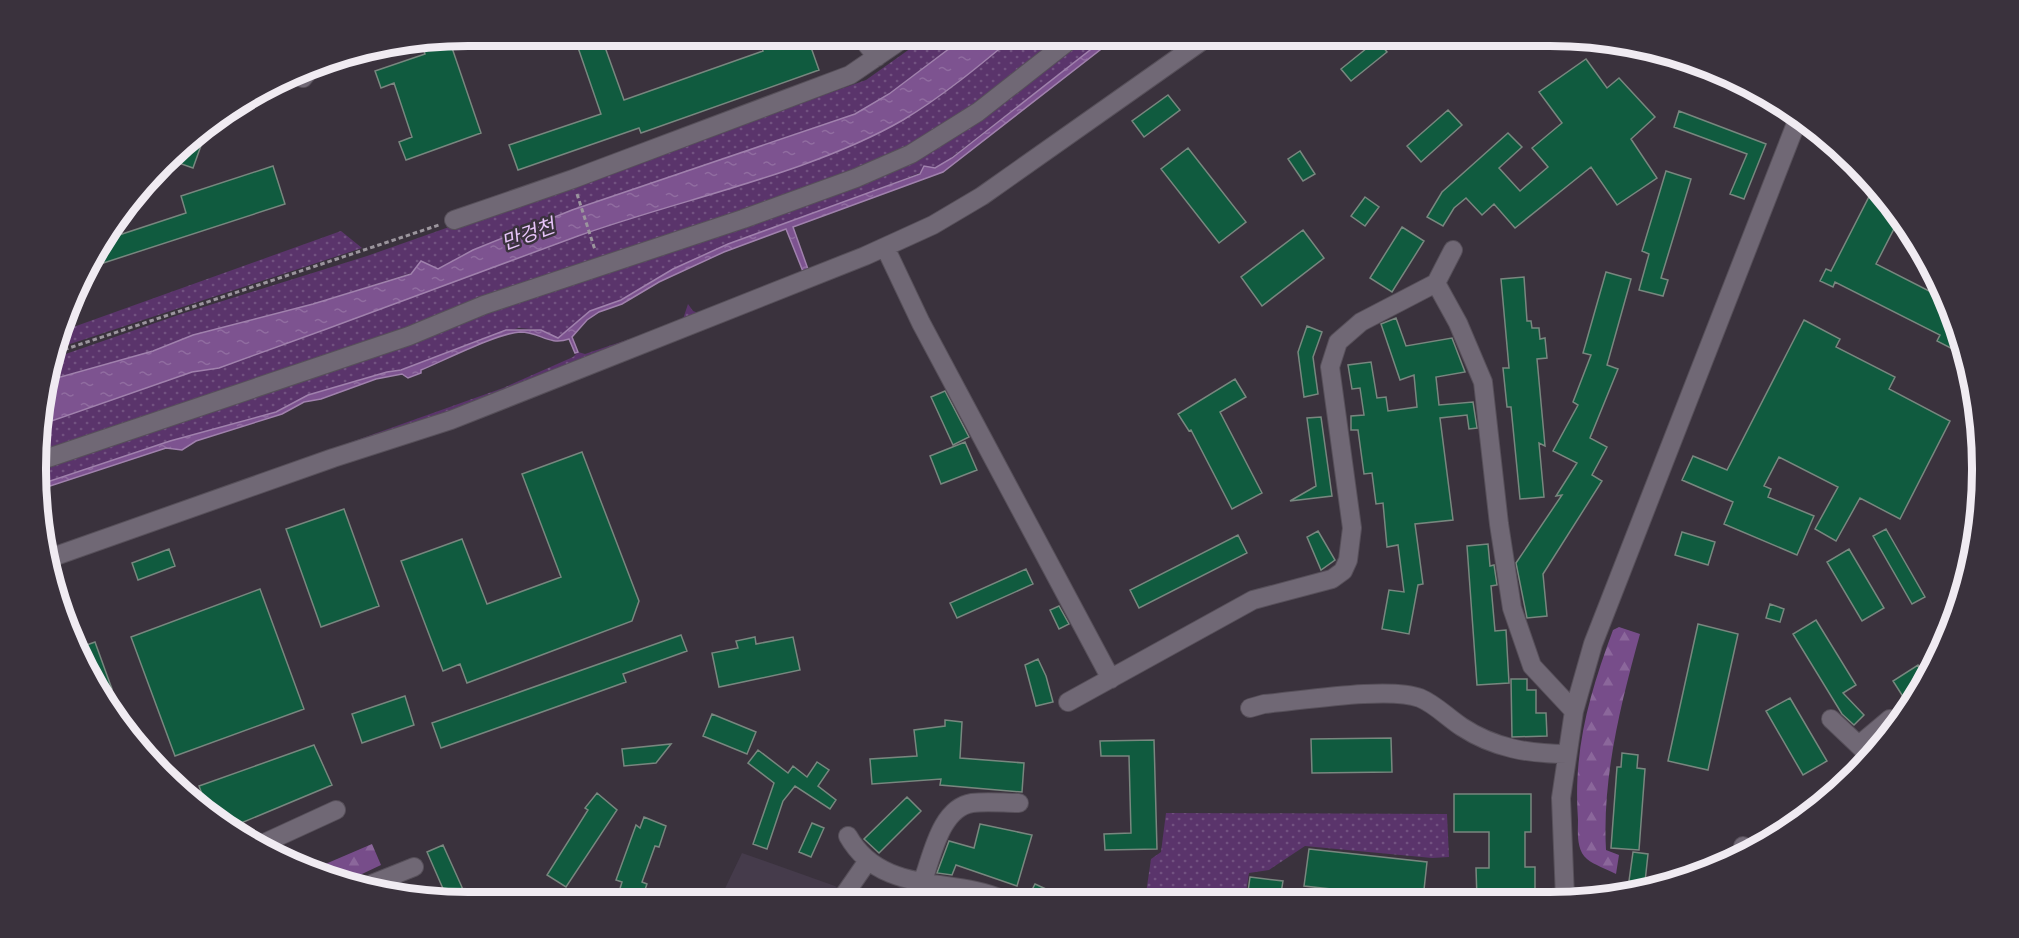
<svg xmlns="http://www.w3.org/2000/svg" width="2019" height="938" viewBox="0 0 2019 938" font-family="Helvetica,'Noto Sans KR',sans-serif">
  <defs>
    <pattern id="grass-dots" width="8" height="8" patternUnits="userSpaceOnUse" patternTransform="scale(1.5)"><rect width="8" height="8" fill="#5a346b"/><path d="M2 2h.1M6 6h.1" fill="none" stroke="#725281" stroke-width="1.8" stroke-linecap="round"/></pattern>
    <pattern id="forest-firs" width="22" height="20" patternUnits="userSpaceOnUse" patternTransform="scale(1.5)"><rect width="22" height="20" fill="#774d8a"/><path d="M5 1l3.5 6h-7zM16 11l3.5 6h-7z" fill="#8b679b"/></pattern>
    <pattern id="water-ripples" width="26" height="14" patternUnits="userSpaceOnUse" patternTransform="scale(1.5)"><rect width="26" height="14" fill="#7d5390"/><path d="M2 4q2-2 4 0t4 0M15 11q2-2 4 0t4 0" fill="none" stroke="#906ca0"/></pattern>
  </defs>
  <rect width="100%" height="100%" fill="#3a323d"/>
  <!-- built -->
  <path fill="#453b4b" d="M742,853L835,886L859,901H719Z
    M902,885L941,899L942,900L881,901Z"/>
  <!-- grass -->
  <path fill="url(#grass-dots)" d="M928,36H966L889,94L855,114L572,210L473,250L438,269L421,261L411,273L313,304L193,335L153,351L46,381L54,358L181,314L367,256L866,80Z
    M1015,36H1069L910,153L42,458L43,424L192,372L219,368C339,325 458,280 578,236C684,198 799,176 899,122C941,99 979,66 1015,36Z
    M1079,36H1108L943,164L787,224L728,244L673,269L621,300L590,311L558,339L541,330L519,328L496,334L401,370L387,372L308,395L276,412L170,441L41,484L42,463L857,180Z
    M1191,36H1199L1063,138L1000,181L943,215L862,254L680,326L591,355L497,397L366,440L47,556L46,551L503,388L573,357L578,352L585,354L677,323L683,319L688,304L693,311L701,314L878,244L973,194L1075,124Z
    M341,231L362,248L58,348L65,330Z
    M1166,813L1447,814L1449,857L1432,858L1305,846L1269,870L1249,873L1245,899L1145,900L1151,859L1161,852Z"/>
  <!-- forest -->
  <path fill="url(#forest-firs)" d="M1619,627L1640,634C1621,703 1602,777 1606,850L1619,855L1616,874C1607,869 1594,865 1587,859C1576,850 1578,832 1578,820C1573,750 1589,695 1613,630Z
    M372,844L381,865L345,882L309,871Z"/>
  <!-- water -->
  <path fill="url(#water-ripples)" stroke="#a081ad" stroke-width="1.5" d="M966,36H1015C979,66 943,96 903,120C809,174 681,199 578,236C458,280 339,325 219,368L192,372L43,424L46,381L153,351L193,335L313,304L411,274L421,261L438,269L473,250L572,210L855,114L889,94Z
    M1108,36H1118L943,172L793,227L809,272L804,274L786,229L724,252L659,282L622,304L599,312L587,320L572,337L578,352L575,353L569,339C548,346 541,332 520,332C498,333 445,360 421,370V373L408,378L402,374L376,379L321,399L304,402L282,414L196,441L182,450L166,448L41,489V484L170,441L276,412L308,395L387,372L401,370L506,330H541L558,338L590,311L621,300L673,269L728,244L920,174L924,166L935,168L952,158Z"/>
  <!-- building -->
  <path fill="#105b3f" stroke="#78877f" stroke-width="1.5" d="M574,36H601L624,100L763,51L758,36H807L819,70L641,133L639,128L518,170L509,145L601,114Z
    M449,39L481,133L406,160L399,142L412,137L394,83L381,88L375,71L425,54L422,44Z
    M1377,40L1387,52L1351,81L1341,69Z
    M1586,59L1607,88L1619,78L1655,117L1631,139L1657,178L1617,205L1591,167L1515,228L1494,204L1482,215L1466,198L1454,208L1443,226L1427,217L1442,192L1508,133L1522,147L1499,168L1520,191L1548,167L1532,148L1562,123L1539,92Z
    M1168,95L1180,110L1144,137L1132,121Z
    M1448,110L1462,125L1421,162L1407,146Z
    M1679,111L1766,144L1744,199L1730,194L1747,154L1674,127Z
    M208,126L193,168L170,160L184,143Z
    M1188,148L1246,222L1219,243L1161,169Z
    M1300,151L1315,174L1303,181L1288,159Z
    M273,166L285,204L88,268L94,252L104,240L186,213L181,196Z
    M1666,171L1691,179L1661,278L1668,280L1663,296L1639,290L1649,254L1642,251Z
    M1875,185L1900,217L1876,264L1929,291L1936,278L1950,303L1956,322L1950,332L1960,337L1966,356L1937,341L1940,335L1835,282L1833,287L1820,281L1826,269L1831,271Z
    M1365,197L1379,207L1365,226L1351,216Z
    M1402,227L1424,241L1392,292L1370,278Z
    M1303,230L1324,258L1262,306L1241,277Z
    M1606,272L1631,279L1607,365L1618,369L1590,438L1607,447L1592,475L1602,481L1543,574L1547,616L1527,618L1516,563L1562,495L1556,496L1577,463L1553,451L1578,405L1573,402L1591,355L1583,353Z
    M1524,277L1527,321H1531L1532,328H1539L1540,339L1545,338L1547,358L1537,359L1545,446L1539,443L1544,497L1520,499L1511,407H1507L1503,368H1509L1501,279Z
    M1396,318L1406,346L1452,338L1465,372L1436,377L1439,405L1473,402L1477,428L1469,429L1467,415L1440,418L1453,520L1415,524L1423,584L1418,585L1409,634L1382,629L1389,590L1404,592L1398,545L1387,547L1383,503L1376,504L1372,473L1364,474L1358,430H1351V416L1364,415L1360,388L1352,389L1348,365L1371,362L1377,398L1386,397L1388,411L1417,407L1414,375L1400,380L1381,324Z
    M1804,320L1840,339L1836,347L1895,377L1889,389L1950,421L1900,519L1860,498L1836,541L1815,529L1838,487L1779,457L1764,486L1771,489L1768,497L1814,516L1797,555L1724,524L1733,502L1682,480L1693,456L1727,470Z
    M1307,326L1322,332L1313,357L1318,394L1304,397L1298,352Z
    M1235,379L1246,397L1220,412L1262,493L1232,509L1191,430L1189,431L1178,414Z
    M945,391L969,437L953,445L931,397Z
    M1321,417L1332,496L1290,501L1316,486L1307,418Z
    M965,442L977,470L941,484L930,456Z
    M582,452L639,601L632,621L467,683L460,664L443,671L401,561L462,539L487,604L561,577L522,474Z
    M344,509L379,606L321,627L286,529Z
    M1886,529L1925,597L1912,604L1873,536Z
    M1318,531L1335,560L1321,570L1307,537Z
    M1682,532L1715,542L1708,565L1675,555Z
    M1238,535L1247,553L1139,608L1130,590Z
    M1488,544L1490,566L1494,565L1497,585L1491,586L1495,631L1506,630L1509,683L1477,685L1467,546Z
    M169,549L175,566L138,580L132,563Z
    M1849,549L1884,608L1862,621L1827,562Z
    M1026,569L1033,584L957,618L950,603Z
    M260,589L304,709L175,756L131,637Z
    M1770,604L1784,609L1780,622L1766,618Z
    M1059,606L1069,624L1059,629L1050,610Z
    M1816,620L1856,685L1843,693L1864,715L1854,725L1842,714L1793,634Z
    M1698,624L1738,634L1708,770L1668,761Z
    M681,635L687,651L623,674L626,682L441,748L432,723Z
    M755,637L756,644L793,637L800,670L719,687L712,653L738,648L736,641Z
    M95,642L112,689L100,693L95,687L81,647Z
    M1038,659L1046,676L1053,702L1036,706L1025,665Z
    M1918,665L1926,677L1909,706L1893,681Z
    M1511,679H1527V690H1536V713H1546L1547,736L1512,737Z
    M405,696L414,725L362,743L352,714Z
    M1790,698L1827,761L1803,775L1766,711Z
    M712,714L756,732L747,754L703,736Z
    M945,720L962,722L960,758L1024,763L1022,792L940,785L941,779L872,784L870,759L917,756L914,730L945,726Z
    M1391,738L1392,772L1312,773L1311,739Z
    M1154,740L1157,849L1105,850L1104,834L1131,833L1129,756H1101L1100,741Z
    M671,744L656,763L624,766L622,749Z
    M314,745L332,785L234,826L208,810L199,786Z
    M758,750L788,773L793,766L807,777L817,762L829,770L818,786L836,800L830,809L795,786L783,801L767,849L753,844L774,783L748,763Z
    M1622,753L1638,755L1637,768L1645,769L1639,850L1611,848L1617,767H1621Z
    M597,793L617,810L566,887L547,875L588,810L585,808Z
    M1454,794H1531V832H1525V867H1535V898L1477,899L1476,868H1489V832H1454Z
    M907,797L921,811L879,853L864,839Z
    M644,817L666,826L659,847L655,846L642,882L647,884L641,901L616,902L622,882L616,880L636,825L640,828Z
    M812,823L824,828L811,857L799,852Z
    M980,824L1032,835L1017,886L956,865L952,875L937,873L949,841L974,848Z
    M443,845L461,885L468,902L448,900L427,852Z
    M1309,849L1427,862L1423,899L1304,886Z
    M1633,852L1648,854L1645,882L1629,881Z
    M1250,877L1283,881L1280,899H1247Z
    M1035,884L1070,900H1027Z"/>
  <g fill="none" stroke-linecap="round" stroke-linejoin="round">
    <!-- minor casing -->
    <g stroke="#57505a" stroke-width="20">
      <path id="minor" d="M860,36L877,57
        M294,75L303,78L312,67
        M454,220L573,179L850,75L907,36
        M885,247L921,323L1111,679
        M1436,283L1458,323L1483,382L1499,524L1512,608L1532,666L1574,711
        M42,460L409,336L484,305L743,219L856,178L911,154L978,112L1075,36
        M47,559L333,458L451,420L865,256L933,225L982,196L1209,36
        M1068,702L1253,600L1332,579L1343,571L1348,560L1352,528L1330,367L1338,342L1361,322L1436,283L1453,250
        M1250,708L1264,704C1300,701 1389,686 1420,698C1435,704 1448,718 1462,727C1494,748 1529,754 1567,754
        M1831,719L1870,756
        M1859,745L1890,719
        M848,836C882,896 952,876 1004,900
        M262,844L336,810
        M1743,846V853
        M922,883C932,857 940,808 972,803C987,801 1004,803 1019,803
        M364,887L414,867
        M1565,895L1590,898
        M1565,898L1561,798L1574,711L1593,644L1799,116
        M840,901L867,862"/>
    </g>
    <!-- path -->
    <path stroke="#9b959d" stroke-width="3" stroke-dasharray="4.5 3" stroke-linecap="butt" d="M577,194L595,250
      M57,352L439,225"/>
    <!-- minor -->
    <use href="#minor" stroke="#706875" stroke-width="18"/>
  </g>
  <g text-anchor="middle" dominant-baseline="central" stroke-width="5" stroke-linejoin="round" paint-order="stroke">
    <!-- water labels -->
    <g font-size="20" font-style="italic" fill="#e7c4f9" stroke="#3a323d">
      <text transform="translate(528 234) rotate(-20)">만겅천</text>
    </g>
  </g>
  <!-- crop -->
  <path d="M0 0H2019V938H0ZM468 46H1550A422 422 0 0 1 1972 468V470A422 422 0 0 1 1550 892H468A422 422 0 0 1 46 470V468A422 422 0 0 1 468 46Z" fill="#3a323d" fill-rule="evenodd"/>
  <path fill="none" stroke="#f0ebf2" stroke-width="8" d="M468 46H1550A422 422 0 0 1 1972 468V470A422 422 0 0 1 1550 892H468A422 422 0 0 1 46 470V468A422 422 0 0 1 468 46Z"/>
</svg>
